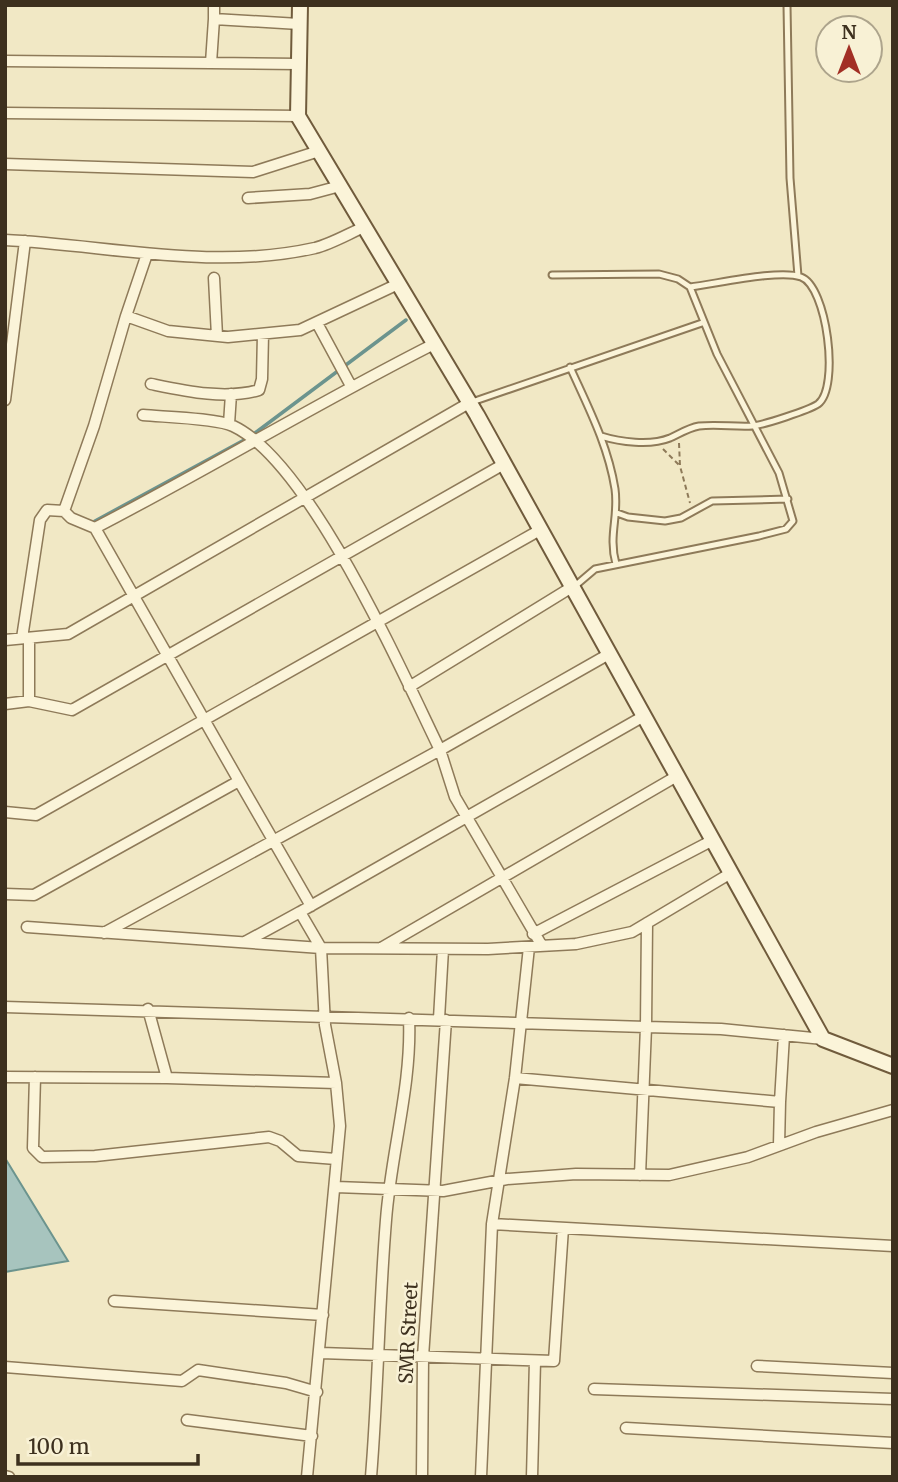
<svg xmlns="http://www.w3.org/2000/svg" width="898" height="1482" viewBox="0 0 898 1482" font-family="Merriweather,serif">
  <rect width="100%" height="100%" fill="#f1e8c5"/>
  <!-- water -->
  <path fill="#a7c4be" stroke="#6c948e" stroke-width="2" d="M5,1158L68,1261L5,1272Z"/>
  <g fill="none" stroke-linecap="round" stroke-linejoin="round">
    <!-- stream -->
    <path stroke="#6c948e" stroke-width="3.5" d="M255,433L406,320
      M95,521L246,439"/>
    <!-- service casing -->
    <g stroke="#8e7a59" stroke-width="9">
      <path id="service" d="M787,5L790,178L798,276
        M552,275L659,274L678,279L690,287L717,354L779,473L793,521L786,529L759,536L595,569L575,586
        M570,367C588,407 608,445 615,489C619,517 608,535 616,564
        M472,402L702,323
        M601,436C620,442 650,446 670,438C679,434 688,428 699,426C717,424 735,427 752,426C764,425 809,410 818,404C840,388 827,286 801,277C780,269 716,284 690,287
        M617,513L628,517L665,521L681,518L712,501L788,499"/>
    </g>
    <!-- minor casing -->
    <g stroke="#8e7a59" stroke-width="13">
      <path id="minor" d="M214,19V5
        M5,61L211,63L214,19L299,24
        M211,63L298,64
        M5,113L298,116
        M5,164L253,172L319,151
        M248,198L310,194L340,186
        M5,240C107,245 213,271 315,248C331,244 348,234 364,227
        M214,278L217,336
        M126,316L147,254
        M317,323L351,386
        M151,384C185,391 225,400 259,390L262,379L263,334
        M5,400L25,241
        M229,424L231,394
        M95,528C209,469 319,402 434,344
        M22,638L40,520L47,510L64,511
        M29,638V701
        M5,640L68,634L469,403
        M409,687L572,587
        M5,704L29,701L72,710L504,464
        M239,781L311,906
        M5,812L36,815L540,530
        M5,894L34,895L239,781L95,528L71,518L64,511L94,426L126,316L168,331L228,337L300,330L398,284
        M300,912L644,716
        M27,927L321,948L488,949L576,944L632,932L731,873
        M104,933L440,750C401,670 310,462 233,426C216,418 164,417 143,415
        M533,934L713,840
        M542,946L455,797L440,750L609,654
        M381,948L677,776
        M5,1007L646,1027L647,923
        M439,1019L443,949
        M5,1077L167,1078L148,1009
        M35,1077L33,1148L42,1157L95,1156L269,1137L280,1141L298,1156L336,1159
        M167,1078L336,1083L325,1025L321,948L300,912L245,942
        M515,1078L780,1102L779,1145
        M780,1102L784,1035
        M640,1175L646,1027L721,1029L823,1039
        M336,1187L443,1191L507,1179L576,1174L669,1175L748,1157L816,1132L893,1110
        M492,1224L893,1246
        M114,1301L323,1315
        M321,1353L554,1361L563,1228
        M757,1366L893,1373
        M5,1367L182,1381L198,1370L286,1383L317,1392
        M594,1389L893,1399
        M187,1420L312,1436
        M626,1428L893,1443
        M5,1476L9,1477
        M307,1477L340,1126L336,1083
        M371,1477C378,1391 379,1305 386,1220C391,1152 412,1085 409,1018
        M422,1477L423,1357L446,1020
        M481,1477L492,1224L515,1078L529,947
        M532,1477L535,1361"/>
    </g>
    <!-- secondary casing -->
    <g stroke="#705b3c" stroke-width="18">
      <path id="secondary" d="M300,5L298,116L477,415L823,1039L893,1066"/>
    </g>
    <!-- path -->
    <path stroke="#8e7a59" stroke-width="2" stroke-dasharray="5 3.5" stroke-linecap="butt" d="M679,443L680,466L690,503
      M663,449L679,465"/>
    <!-- service -->
    <use href="#service" stroke="#fbf4d9" stroke-width="5"/>
    <!-- minor -->
    <use href="#minor" stroke="#fbf4d9" stroke-width="10"/>
    <!-- secondary -->
    <use href="#secondary" stroke="#fbf4d9" stroke-width="14"/>
  </g>
  <g text-anchor="middle" dominant-baseline="central" stroke-width="5" stroke-linejoin="round" paint-order="stroke">
    <!-- street labels -->
    <g font-size="19" fill="#3d301e" stroke="#f8f1d5">
      <text transform="translate(408 1333) rotate(-87)">SMR Street</text>
    </g>
  </g>
  <!-- border -->
  <rect width="898" height="1482" fill="none" stroke="#3d301e" stroke-width="14"/>
  <!-- north arrow -->
  <g transform="translate(849 49)"><circle r="33" fill="#f8f1d5" stroke="#ada48c" stroke-width="2"/>
  <path d="M0-5L12 26L0 18L-12 26Z" fill="#a22f24"/>
  <text y="-10" font-size="19" font-weight="bold" text-anchor="middle" fill="#3d301e">N</text>
  </g>
  <!-- scale -->
  <path d="M18 1454v10h180v-10" fill="none" stroke="#3d301e" stroke-width="3.5"/>
  <text x="28" y="1454" font-size="21" fill="#3d301e" stroke="#f8f1d5" stroke-width="5" paint-order="stroke">100 m</text>
</svg>
